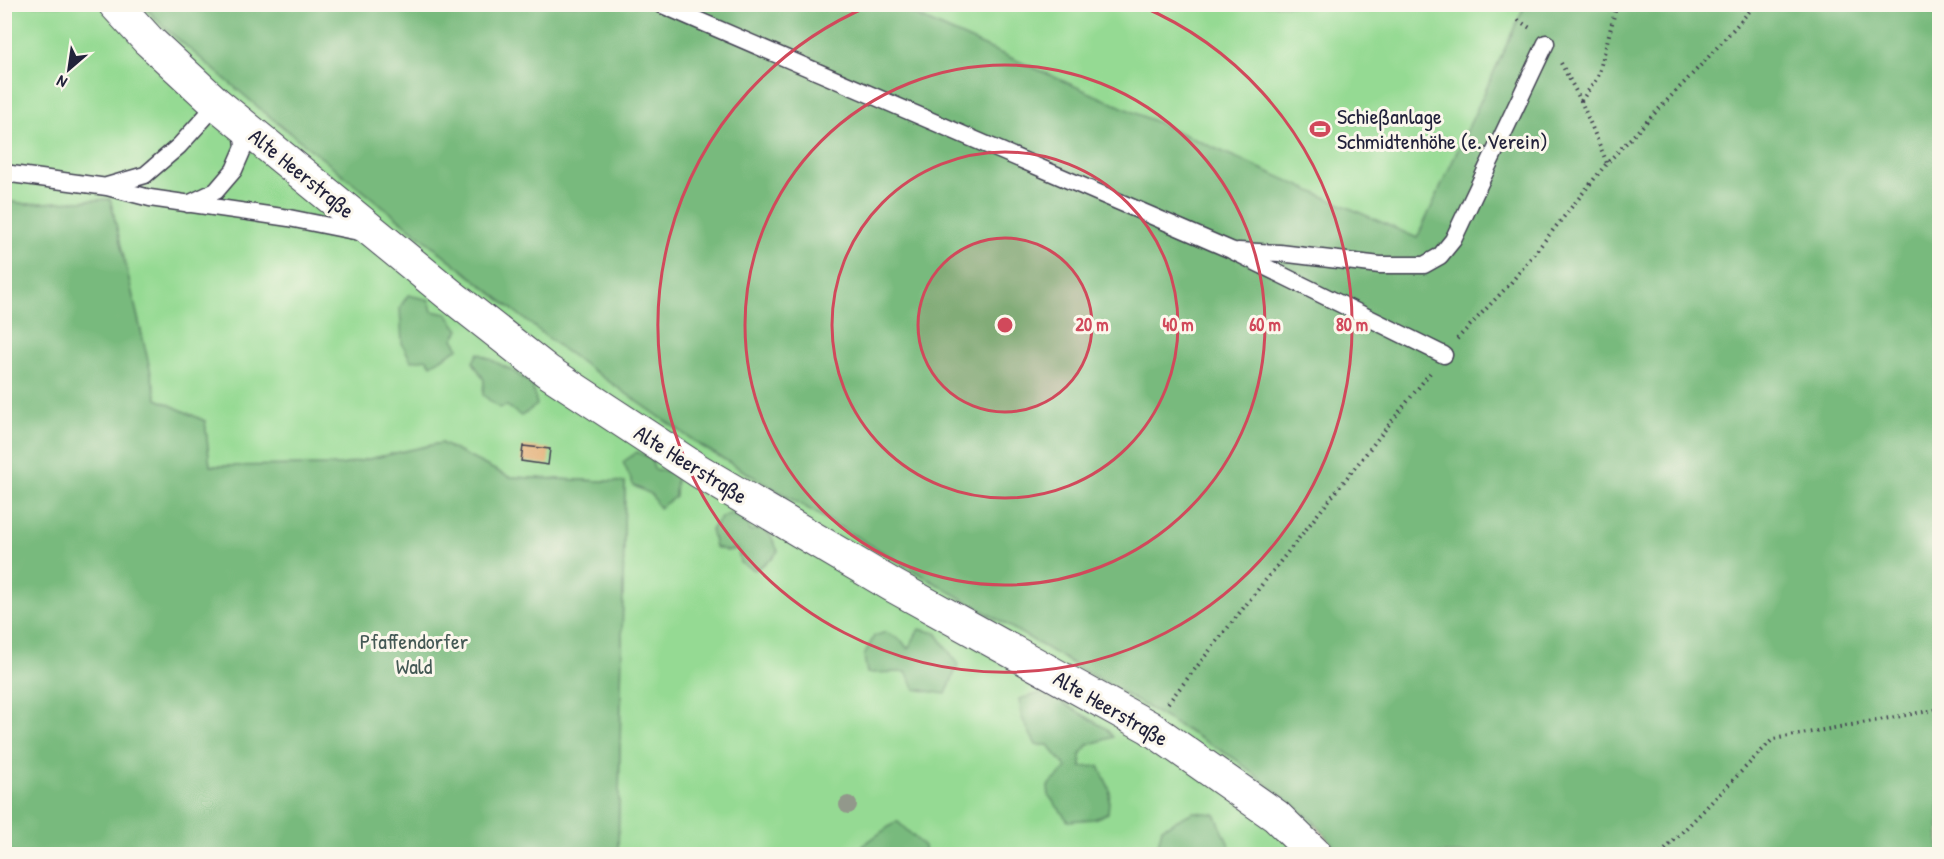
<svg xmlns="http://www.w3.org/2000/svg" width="1944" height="859" viewBox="0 0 1944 859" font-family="'Patrick Hand',sans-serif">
  <rect width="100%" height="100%" fill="#fbf7ec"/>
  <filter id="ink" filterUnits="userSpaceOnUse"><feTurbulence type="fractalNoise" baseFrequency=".0167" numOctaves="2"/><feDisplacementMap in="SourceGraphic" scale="12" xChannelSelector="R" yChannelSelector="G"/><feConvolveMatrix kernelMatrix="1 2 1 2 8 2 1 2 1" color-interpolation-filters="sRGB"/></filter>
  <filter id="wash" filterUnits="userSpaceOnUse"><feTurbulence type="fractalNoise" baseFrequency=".008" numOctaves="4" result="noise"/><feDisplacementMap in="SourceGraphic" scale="24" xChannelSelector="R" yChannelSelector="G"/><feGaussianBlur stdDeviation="1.35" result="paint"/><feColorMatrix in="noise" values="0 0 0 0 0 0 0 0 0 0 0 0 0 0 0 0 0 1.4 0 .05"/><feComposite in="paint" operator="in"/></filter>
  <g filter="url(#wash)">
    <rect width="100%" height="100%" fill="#f1e6cc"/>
    <!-- green -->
    <path fill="#95da93" stroke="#5c7e67" stroke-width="1.5" d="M5,5H143L165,28L264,112L561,348L703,447L1234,758L1313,821L1323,854H618L625,482L509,477L441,443L342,465L210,466L205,421L157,399L110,199L27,204L5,201Z
      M892,5H1525L1418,239Z"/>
    <!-- forest -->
    <path fill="#78ba7d" stroke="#4d6e5c" stroke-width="1.5" d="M143,5H892L1417,238L1525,5H1939V854H1340L1313,821L1234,758L703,447L561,348L264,112L165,28Z
      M110,199L157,399L205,421L210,466L342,465L441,443L509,477L625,482L618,854H5V201L27,204Z
      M408,295L429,300L432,311L447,314L459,330L453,339L459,348L431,365L427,359L411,361L402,343L400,307Z
      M478,353L513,371L532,385L537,405L521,416L507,406L499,408L483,395L484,380L473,362Z
      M637,452L651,458L654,469L672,472L676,477L675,497L659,508L651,494L634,486L623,462Z
      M735,512L748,520L749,531L762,529L771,536L778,551L772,559L755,570L740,563L738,549L727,551L715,547L711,529L722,517Z
      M919,629L936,633L958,664L946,694L915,689L906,672L867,673L864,656L874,636L886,632L902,641L908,649Z
      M1045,692L1107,729L1113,737L1087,745L1081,755V767L1099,766L1110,790L1108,813L1094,819L1068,821L1049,796L1048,786L1067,768L1048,745H1036L1022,718L1019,699Z
      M1193,812L1215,814L1233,854H1156L1162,828Z
      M897,821L924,846L925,854H861L862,846Z"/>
    <g id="blocks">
      <!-- building -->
      <path fill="#e1a86c" d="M523,446L550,449L548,465L521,461Z"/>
    </g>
  </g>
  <g filter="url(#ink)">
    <use href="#blocks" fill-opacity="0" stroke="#413f51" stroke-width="1.5"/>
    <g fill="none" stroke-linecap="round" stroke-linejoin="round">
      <!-- service casing -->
      <g stroke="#413f51" stroke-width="19">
        <path id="service" d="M660,4L1231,250L1444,355
          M4,173L107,187L150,198L289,218L364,233
          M107,186L145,175L179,146L217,104
          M188,204L216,191L234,170L244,147L242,126
          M1238,251L1280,253L1380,265H1424L1440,256L1453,240L1546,43"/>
      </g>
      <!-- minor casing -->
      <g stroke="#413f51" stroke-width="35">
        <path id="minor" d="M115,4L148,40L217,104L449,294L547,371L699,471L892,585L1149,727L1276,816L1315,854"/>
      </g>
      <!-- path -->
      <path stroke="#413f51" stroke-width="4" stroke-dasharray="1.5 4.5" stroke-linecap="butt" d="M1518,20L1530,28
        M1561,63L1581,101L1607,163
        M1581,101L1598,77L1617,4
        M1457,339L1509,285L1607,163L1703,63L1756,4
        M1168,703L1430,373
        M1661,854L1773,739L1940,709"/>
      <!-- service -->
      <use href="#service" stroke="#fff" stroke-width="16"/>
      <!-- minor -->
      <use href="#minor" stroke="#fff" stroke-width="33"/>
    </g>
    <!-- trees -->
    <circle fill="#92988b" cx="848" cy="805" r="9"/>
  </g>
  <!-- distance rings -->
  <circle cx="1005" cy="325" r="87" fill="#d1495b" fill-opacity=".12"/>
  <g fill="none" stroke="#d1495b" stroke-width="3">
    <circle cx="1005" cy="325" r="87"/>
    <circle cx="1005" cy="325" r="173"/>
    <circle cx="1005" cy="325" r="260"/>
    <path d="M1141 6A347 347 0 1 1 869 6"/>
  </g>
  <!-- icons -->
  <defs>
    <g id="stadium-bare" transform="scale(1.62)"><path d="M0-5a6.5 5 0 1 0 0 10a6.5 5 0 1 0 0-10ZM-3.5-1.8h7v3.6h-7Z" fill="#d1495b" stroke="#fbf7ec" stroke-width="2.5" paint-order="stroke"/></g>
  </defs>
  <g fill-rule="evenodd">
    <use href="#stadium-bare" x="1320" y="129"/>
  </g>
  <g text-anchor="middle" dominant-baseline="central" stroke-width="6" stroke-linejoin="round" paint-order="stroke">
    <!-- poi labels -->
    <g font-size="22" fill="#22223b" stroke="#fbf7ec" text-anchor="start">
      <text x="1337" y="116">Schießanlage<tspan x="1337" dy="25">Schmidtenhöhe (e. Verein)</tspan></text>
    </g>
    <!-- street labels -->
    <g font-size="22" fill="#22223b" stroke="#fbf7ec">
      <text transform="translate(302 173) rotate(39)">Alte Heerstraße</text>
      <text transform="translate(691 464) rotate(32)">Alte Heerstraße</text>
      <text transform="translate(1111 708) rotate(30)">Alte Heerstraße</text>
    </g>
    <!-- park labels -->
    <g font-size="22" fill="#445955" stroke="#fbf7ec">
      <text x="414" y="641">Pfaffendorfer<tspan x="414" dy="25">Wald</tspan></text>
    </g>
  </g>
  <circle cx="1005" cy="325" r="9" fill="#d1495b" stroke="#fbf7ec" stroke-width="3"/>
  <g font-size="18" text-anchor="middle" font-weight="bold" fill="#d1495b" stroke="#fbf7ec" stroke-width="6" stroke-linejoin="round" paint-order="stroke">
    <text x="1092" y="331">20 m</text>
    <text x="1178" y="331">40 m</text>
    <text x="1265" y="331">60 m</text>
    <text x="1352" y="331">80 m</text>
  </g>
  <!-- margin -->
  <rect width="1944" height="859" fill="none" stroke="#fbf7ec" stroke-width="24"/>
  <!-- north arrow -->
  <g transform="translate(69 69) rotate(209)" stroke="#fbf7ec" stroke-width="4.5" paint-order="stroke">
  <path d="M0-4.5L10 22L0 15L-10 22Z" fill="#22223b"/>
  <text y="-9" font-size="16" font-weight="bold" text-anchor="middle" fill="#22223b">N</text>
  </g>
</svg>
